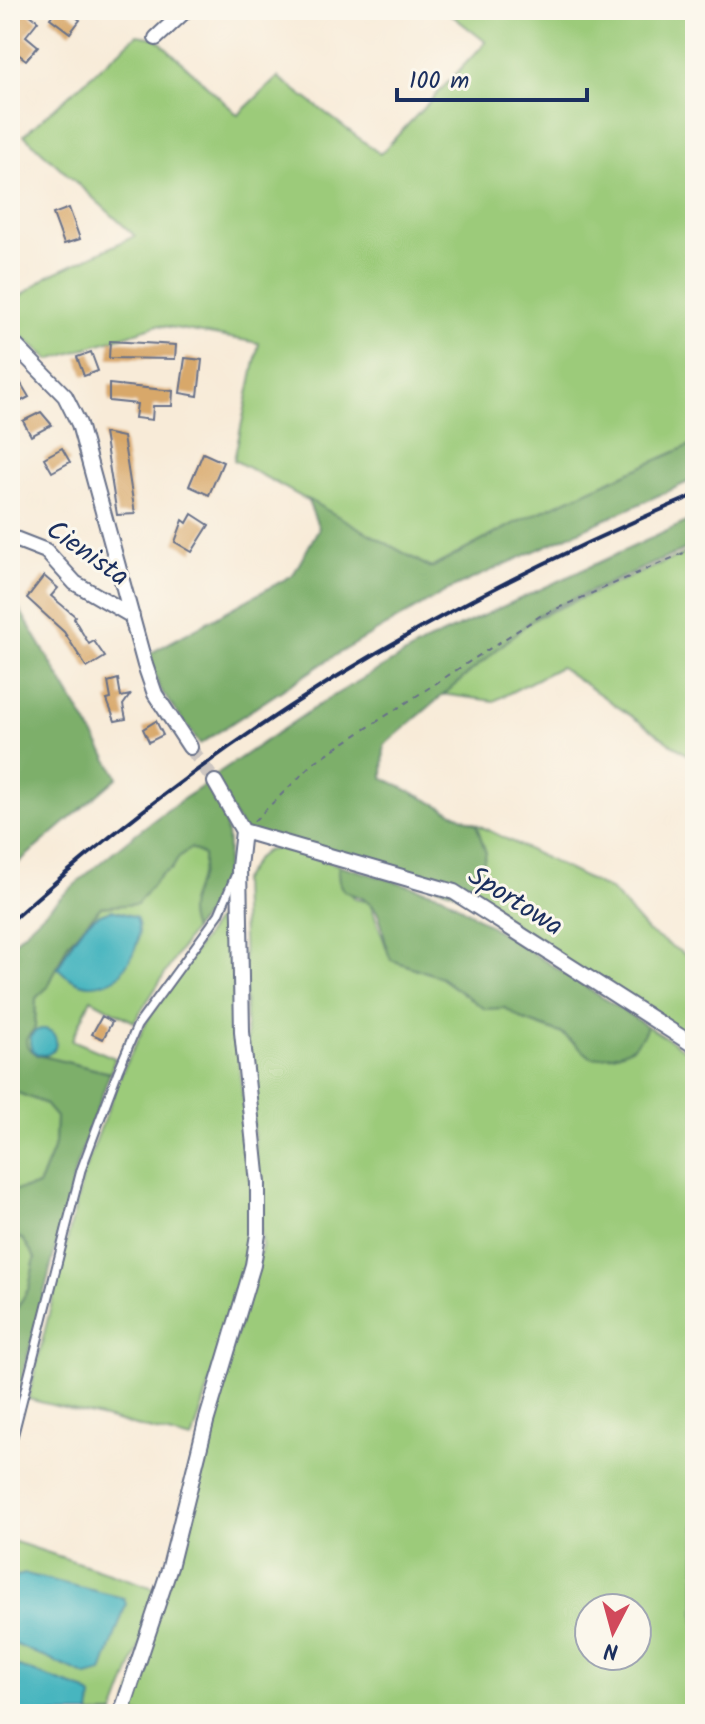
<svg xmlns="http://www.w3.org/2000/svg" width="705" height="1724" viewBox="0 0 705 1724" font-family="Kalam,sans-serif">
  <rect width="100%" height="100%" fill="#fbf7ec"/>
  <filter id="ink" filterUnits="userSpaceOnUse"><feTurbulence type="fractalNoise" baseFrequency=".0125" numOctaves="2"/><feDisplacementMap in="SourceGraphic" scale="16" xChannelSelector="R" yChannelSelector="G"/><feConvolveMatrix kernelMatrix="1 2 1 2 8 2 1 2 1" color-interpolation-filters="sRGB"/></filter>
  <filter id="wash" filterUnits="userSpaceOnUse"><feTurbulence type="fractalNoise" baseFrequency=".006" numOctaves="4" result="noise"/><feDisplacementMap in="SourceGraphic" scale="32" xChannelSelector="R" yChannelSelector="G"/><feGaussianBlur stdDeviation="1.8" result="paint"/><feColorMatrix in="noise" values="0 0 0 0 0 0 0 0 0 0 0 0 0 0 0 0 0 1.4 0 .05"/><feComposite in="paint" operator="in"/></filter>
  <g filter="url(#wash)">
    <rect width="100%" height="100%" fill="#f8ebd8"/>
    <!-- green -->
    <path fill="#9ccb7a" stroke="#5c7d6c" stroke-width="2" fill-rule="evenodd" d="M445,10H695V444L431,568L234,460L259,343L158,325L50,360L10,326V304L48,276L135,236L24,135L137,35L156,38L238,115L278,77L380,154L486,42Z
      M695,549V760L560,667L494,701L441,694L513,633L540,616Z
      M476,824L612,891L647,931L695,961V1042L454,892L486,853Z
      M191,848L203,855L205,872C192,889 185,910 193,930L134,1022L91,999L72,1040L115,1058L110,1073L38,1055L26,1047L25,1039L35,1028L36,998L48,986L68,943L101,907C144,905 160,871 191,848Z
      M279,848L339,865L338,874L355,899L370,902L391,960L438,976L463,994L505,1008L524,1020L563,1034L592,1058C617,1056 639,1051 647,1026L695,1056V1714H125L262,1246L246,1027L241,882L256,859L266,851ZM589,1608H637V1656H589Z
      M230,900L234,1008L252,1195L249,1246L235,1306L192,1440L28,1399L84,1172L122,1072L148,1019Z
      M10,1083L13,1091L44,1103L56,1117L55,1145L38,1186L10,1191Z
      M10,1235L23,1239L35,1257L29,1288L16,1310L10,1311Z
      M10,1540L154,1588L144,1634L114,1714H10Z"/>
    <!-- forest -->
    <path fill="#7daf6a" stroke="#4c6f64" stroke-width="2" d="M695,443V479L448,590L331,658L200,744L159,688L149,654L293,575L319,528L307,499L431,568L515,523Z
      M695,518V545L539,614L384,745L383,778L476,824L486,853L479,877L454,892L243,831L212,777L326,700L428,641Z
      M10,593L118,777L10,870Z
      M209,782C239,835 233,883 193,930C179,895 206,886 203,855L191,848L179,857L172,869L160,875L137,904L101,907L68,943L48,987L36,998L35,1028L26,1039L27,1047L38,1055L110,1073L77,1164L10,1426V1311L16,1310L29,1288L35,1258L23,1239L10,1235V1191L38,1186L55,1145L56,1117L44,1103L13,1091L10,1083V946C71,885 136,828 209,782Z
      M339,865L442,895L647,1026C639,1051 617,1056 592,1058L563,1034L524,1020L505,1008L485,1009L438,976L391,960C382,941 385,919 372,905C357,889 334,902 339,865Z"/>
    <!-- water -->
    <path fill="#46b5bf" stroke="#30728e" stroke-width="2" d="M112,910L136,917C145,938 131,959 119,976C96,990 77,988 58,968C71,943 82,917 112,910Z
      M30 1042a13 13 0 1 1 26 0a13 13 0 1 1-26 0Z
      M26,1574L124,1598L126,1604L102,1672L87,1676L10,1642V1587L17,1576Z
      M10,1664L84,1690L92,1697L90,1714H10Z"/>
    <g id="blocks">
      <!-- building -->
      <path fill="#d8a86b" d="M15,10H24L38,21L26,36L38,46L26,60L10,48V16Z
        M56,10H66L80,20L70,33L50,18Z
        M69,208L80,239L64,244L53,214Z
        M110,341L176,345L175,359L109,358Z
        M91,352L98,371L84,376L77,357Z
        M185,358L202,360L198,396L180,393Z
        M20,382L29,397L10,407V387Z
        M109,384L173,391L172,406H153L152,420L135,418L137,404L109,401Z
        M41,412L52,425L31,436L23,421Z
        M104,433L123,437L135,514L117,515Z
        M62,448L70,462L52,472L44,458Z
        M203,453L223,462L209,495L189,486Z
        M192,514L209,525L192,552L175,542L183,520L187,523Z
        M44,576L58,588L51,596L75,616L74,619L89,644L94,641L105,657L87,668L64,632L27,598Z
        M118,679L121,697L130,695L123,705L126,719L115,721L107,700L111,699L108,682Z
        M156,721L163,735L149,742L143,729Z
        M102,1016L112,1022L103,1039L92,1034Z"/>
    </g>
  </g>
  <g filter="url(#ink)">
    <use href="#blocks" fill-opacity="0" stroke="#687189" stroke-width="2"/>
    <g fill="none" stroke-linecap="round" stroke-linejoin="round">
      <!-- street-tunnel -->
      <path stroke="#ccc5c0" stroke-width="14" stroke-dasharray="14 7" stroke-linecap="butt" d="M190,747L215,782"/>
      <!-- lane casing -->
      <g stroke="#687189" stroke-width="11">
        <path id="lane" d="M10,1449L81,1170L118,1071L137,1026L219,914L235,876"/>
      </g>
      <!-- street casing -->
      <g stroke="#687189" stroke-width="18">
        <path id="street" d="M156,38L186,10
          M10,340L65,396L79,424L145,665L155,694L190,747
          M10,537L46,551L75,583L132,616
          M243,831L454,892L695,1046
          M121,1714L170,1567L206,1422L253,1265L258,1234V1183L242,1032L239,867L243,831L215,782"/>
      </g>
      <!-- path -->
      <path stroke="#687189" stroke-width="2" stroke-dasharray="6 6" stroke-linecap="butt" d="M254,821L316,761L540,616L695,548"/>
      <!-- lane -->
      <use href="#lane" stroke="#fff" stroke-width="7"/>
      <!-- street -->
      <use href="#street" stroke="#fff" stroke-width="14"/>
      <!-- rail -->
      <path stroke="#1b2f5e" stroke-width="4" d="M10,922C222,731 433,606 695,495"/>
    </g>
  </g>
  <g text-anchor="middle" dominant-baseline="central" stroke-width="6" stroke-linejoin="round" paint-order="stroke">
    <!-- street labels -->
    <g font-size="28" fill="#1b2f5e" stroke="#fbf7ec">
      <text transform="translate(87 554) rotate(35)">Cienista</text>
      <text transform="translate(515 902) rotate(32)">Sportowa</text>
    </g>
  </g>
  <!-- margin -->
  <rect width="705" height="1724" fill="none" stroke="#fbf7ec" stroke-width="40"/>
  <!-- north arrow -->
  <g transform="translate(613 1632) rotate(186)"><circle r="38" fill="#fbf7ec" stroke="#a1a7b3" stroke-width="2"/>
  <path d="M0-6L14 30L0 20L-14 30Z" fill="#d1495b"/>
  <text y="-12" font-size="22" font-weight="bold" text-anchor="middle" fill="#1b2f5e">N</text>
  </g>
  <!-- scale -->
  <path d="M397 88v12h190v-12" fill="none" stroke="#1b2f5e" stroke-width="4"/>
  <text x="409" y="88" font-size="24" fill="#1b2f5e" stroke="#fbf7ec" stroke-width="6" paint-order="stroke">100 m</text>
</svg>
